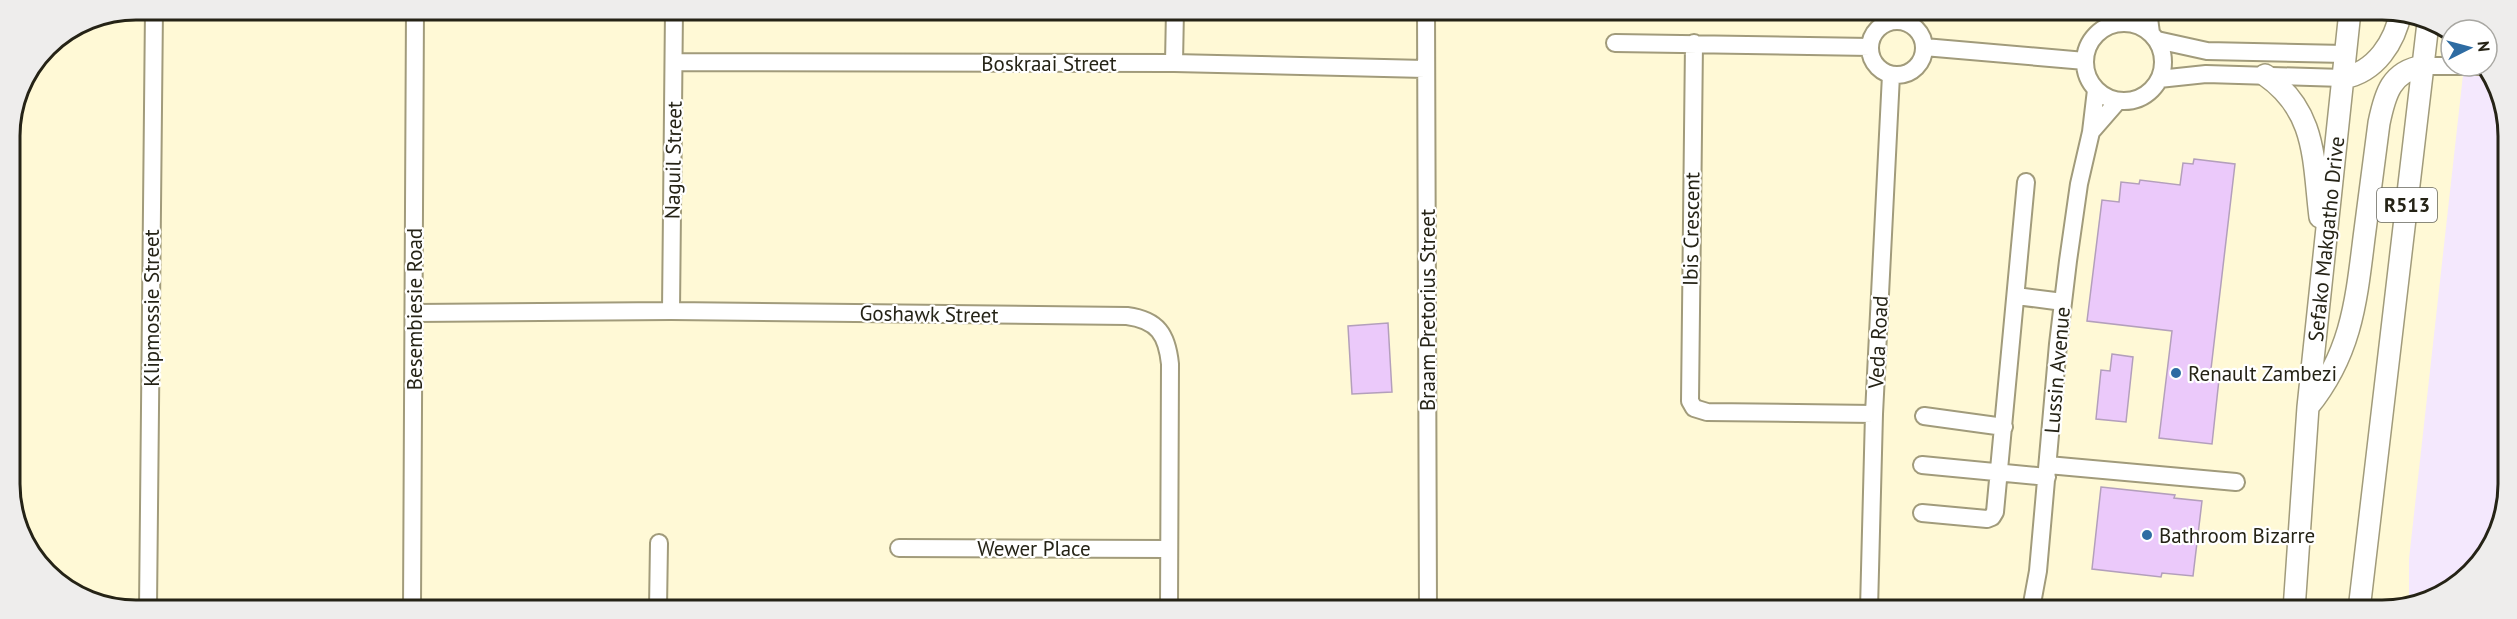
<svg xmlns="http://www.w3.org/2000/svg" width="2517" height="619" viewBox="0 0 2517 619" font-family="'PT Sans',sans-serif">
  <rect width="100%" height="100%" fill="#fff9d6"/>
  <!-- commercial -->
  <path fill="#f4e8fd" d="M2464,66H2482L2505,110V509L2465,579L2409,602V559Z"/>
  <!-- building -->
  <path fill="#ebc9fa" stroke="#b39fbb" stroke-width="1.5" d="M2194,159L2235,164L2211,369L2220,370L2212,444L2159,438L2172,331L2087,321L2102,200L2119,202L2121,182L2139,184L2140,180L2180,185L2183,163L2193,164Z
    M1388,323L1392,392L1352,394L1348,326Z
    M2112,354L2133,357L2126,422L2096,419L2101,370L2110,371Z
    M2101,487L2175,495L2174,498L2202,501L2193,576L2162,573L2161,577L2092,569Z"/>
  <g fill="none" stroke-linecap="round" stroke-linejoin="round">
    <!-- minor casing -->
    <g stroke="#a19b7b" stroke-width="20">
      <path id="minor" d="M1426,10L1428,609
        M2148,11L2151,33
        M1870 48a27 27 0 1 1 54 0a27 27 0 1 1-54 0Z
        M2085 62a39 39 0 1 1 78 0a39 39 0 1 1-78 0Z
        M2157,40L2207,51L2345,54
        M1615,43L1870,47
        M1694,43L1690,401L1694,408L1707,412L1874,414
        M1924,47L2085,61
        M674,62L1174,63L1425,69
        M1174,63L1175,10
        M2424,66H2482
        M2159,79L2206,74L2343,78
        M2091,132L2118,101
        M2016,296L2063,302
        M671,311L674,10
        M415,313L671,311L1127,316C1158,320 1167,335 1170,364L1169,609
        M1924,416L2004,427
        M1922,465L2047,477
        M2048,465L2236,482
        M1922,513L1987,519L1992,517L1995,512L2026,182
        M899,548L1169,549
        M148,608L154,9
        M412,608L415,9
        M658,608L659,543
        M1869,609L1874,414L1891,75
        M2031,609L2038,571L2058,344L2068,261L2079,184L2091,132L2096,90"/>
    </g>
    <!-- major casing -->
    <g stroke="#a19b7b" stroke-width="24">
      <path id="major" d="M2265,75C2317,111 2313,160 2320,217
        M2343,78C2376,72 2395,42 2401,11
        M2308,407C2351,354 2356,303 2364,238C2369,200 2374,162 2379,123C2385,94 2391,71 2424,66
        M2294,610L2308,407L2350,11
        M2359,610L2428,23"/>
    </g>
    <!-- minor -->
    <use href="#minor" stroke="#fff" stroke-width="16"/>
    <!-- major -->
    <use href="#major" stroke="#fff" stroke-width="21"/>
  </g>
  <!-- markers -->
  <g fill="#2e6ca3" stroke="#fff" stroke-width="2">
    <circle cx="2176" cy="373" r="6"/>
    <circle cx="2147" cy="535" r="6"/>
  </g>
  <g text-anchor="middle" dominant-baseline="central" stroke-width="4.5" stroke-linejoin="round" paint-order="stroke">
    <!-- shield labels -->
    <rect fill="#fff" stroke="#66655c" stroke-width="1.5" x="2377" y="188" width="60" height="34" rx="4.5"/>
    <g font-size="20" font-weight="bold" fill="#252316">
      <text x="2407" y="205">R513</text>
    </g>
    <!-- street labels -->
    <g font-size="21" fill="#252316" stroke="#fff">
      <text x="1049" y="63">Boskraai Street</text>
      <text transform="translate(673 160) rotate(-89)">Naguil Street</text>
      <text transform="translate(1691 229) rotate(-89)">Ibis Crescent</text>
      <text transform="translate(2326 239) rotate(-84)">Sefako Makgatho Drive</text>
      <text transform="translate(151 308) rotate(-90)">Klipmossie Street</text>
      <text transform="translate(414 309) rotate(-90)">Besembiesie Road</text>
      <text transform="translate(1427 310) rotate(-90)">Braam Pretorius Street</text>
      <text transform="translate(929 314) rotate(1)">Goshawk Street</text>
      <text transform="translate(1878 342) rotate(-87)">Veda Road</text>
      <text transform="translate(2057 370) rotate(-85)">Lussin Avenue</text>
      <text x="1034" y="548">Wewer Place</text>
    </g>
    <!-- poi labels -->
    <g font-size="21" fill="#252316" stroke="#fff" text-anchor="start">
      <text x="2188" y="373">Renault Zambezi</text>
      <text x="2159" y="535">Bathroom Bizarre</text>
    </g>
  </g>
  <!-- crop -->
  <path d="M0 0H2517V619H0ZM136 20H2382A116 116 0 0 1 2498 136V484A116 116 0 0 1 2382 600H136A116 116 0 0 1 20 484V136A116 116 0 0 1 136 20Z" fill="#eeedec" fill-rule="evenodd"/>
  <path fill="none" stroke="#252316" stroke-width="3" d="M136 20H2382A116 116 0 0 1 2498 136V484A116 116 0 0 1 2382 600H136A116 116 0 0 1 20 484V136A116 116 0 0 1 136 20Z"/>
  <!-- north arrow -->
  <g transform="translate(2469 48) rotate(84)"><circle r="28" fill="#ffffff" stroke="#a8a7a2" stroke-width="1.5"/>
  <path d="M0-4.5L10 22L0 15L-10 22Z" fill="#2e6ca3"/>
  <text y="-9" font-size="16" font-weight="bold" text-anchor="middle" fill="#252316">N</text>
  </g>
</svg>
